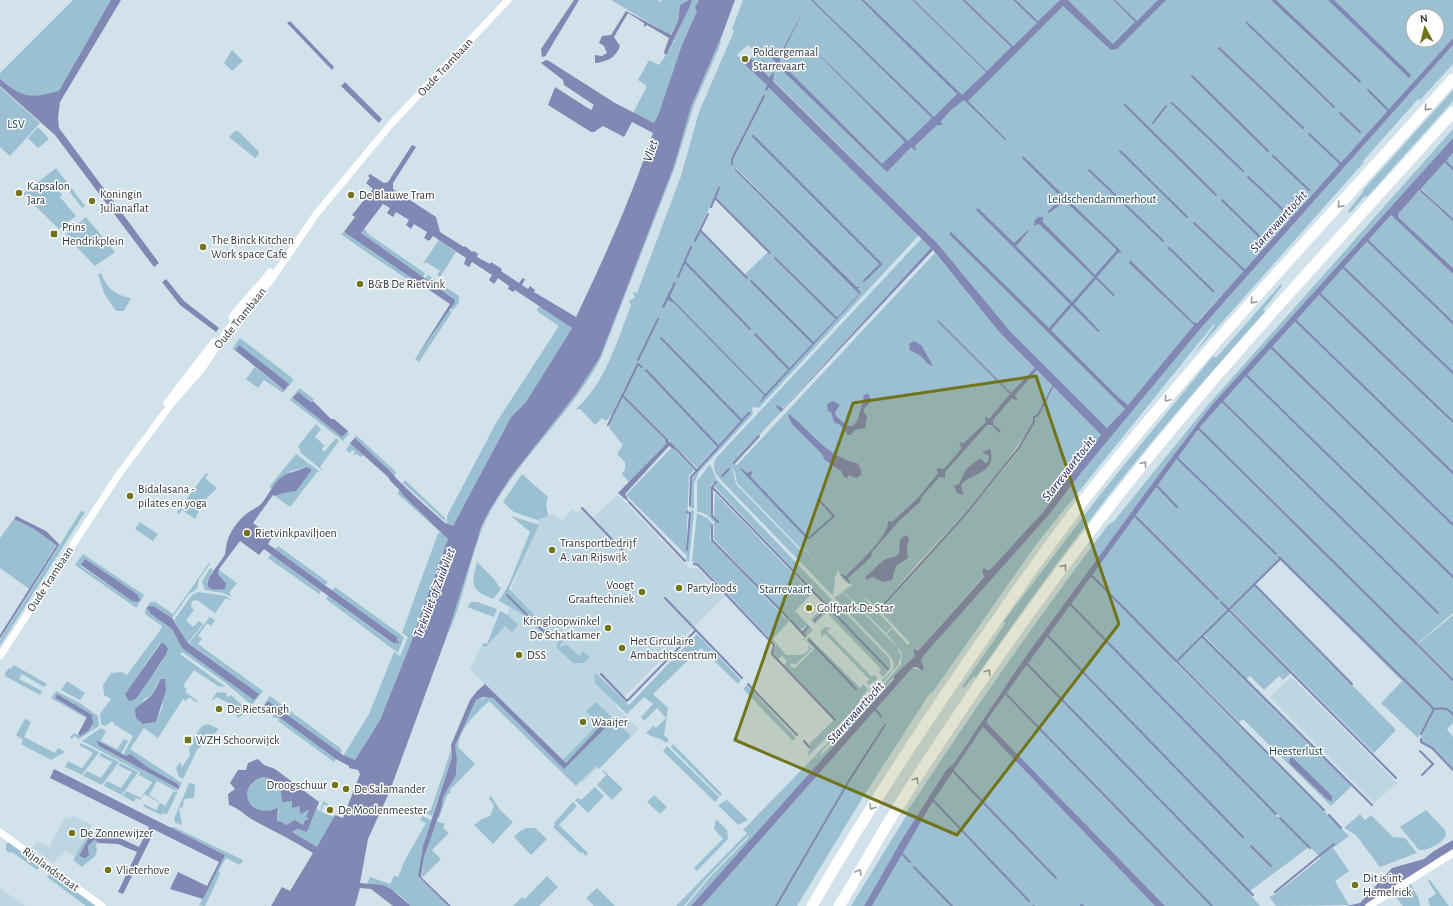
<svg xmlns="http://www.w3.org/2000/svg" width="1453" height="906" viewBox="0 0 1453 906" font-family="'Alegreya Sans',sans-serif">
  <rect width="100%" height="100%" fill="#d1e2eb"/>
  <!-- built -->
  <path fill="#bdd6e2" d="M618,495L689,568H698L725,596L615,706L639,729L582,783L470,669L481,646L486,648L506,625L512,587L539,519L554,514L562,521L573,509L577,513L583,507L593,517Z
    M1291,677L1397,783L1374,803L1270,697Z
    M72,815L92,825L75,857L66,851L53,863L33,848L37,841L49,847L65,817L70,819Z
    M0,888L25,906H0Z"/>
  <!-- green -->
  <path fill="#9bc0d2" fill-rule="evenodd" d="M73,0H115L55,98L36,116L0,83V73Z
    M611,0H658L661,2L662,0H689L680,5L678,21L670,35Z
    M692,0H701L699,1L697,11L682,45L657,121L654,123L633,113L647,86L638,80L649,60L659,65C665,56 670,51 674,41H676L674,40Z
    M743,0H812L849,34L813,0H861L872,11L874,10L864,0H912L986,72L962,96L875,12L963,98L1061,0L1113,44L1068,0H1113L1135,22L1136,20L1115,0H1453V38L1262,252L1194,325L1125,409L1107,428L1010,331L937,243L751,58L755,52L748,45L737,55L745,62V65L767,85V91L769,88L919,235L759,408L753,407L752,409L753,414L699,472L694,484V509L689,507L691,482L694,474L743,418L697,468L622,394L613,413L606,421L602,418L595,425L580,409H576C606,382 617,341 631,305L629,301L635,297L633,292L637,293L681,176L699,112L734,31L732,29ZM1413,16H1437V40H1413ZM736,168L857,287L859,285L858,289L861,293L758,404L765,394L859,294L736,170ZM714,198L769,251L744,275L699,230Z
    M914,0H962L1011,47L987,71Z
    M965,0H1013L1037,23L1013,46Z
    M1016,0H1060L1038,21Z
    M720,41H721L719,48L694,105L675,167L600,360C570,415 520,457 490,512C469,552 466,598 446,638L474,546L489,511L510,478L576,394L600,357L674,166L691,107Z
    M1453,45V64L1420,100L1418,99L1363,161L1364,162L1193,355L1215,325L1214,324L1038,542L932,693H930L863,797L797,906H702L913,667L922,671L921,661L924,655L1048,516L1081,473L1201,328Z
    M232,50L243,61L232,71L224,63Z
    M0,87L40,123L10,156L0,147Z
    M1453,90V101L1367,197L1365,196L1350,213L1348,211L1363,192V190Z
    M38,127L49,139L38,148L28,138Z
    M1453,129V138L1211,406L1163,469L1023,660L954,763L946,770L901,841L864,906H851L908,813V810C972,712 1038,618 1108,525L1114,521L1208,405Z
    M235,131H238L258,151L259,154L255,158L229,137Z
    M1453,153V268L1399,218L1398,214L1418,192H1421L1442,212V209L1421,188Z
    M56,168L85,206L82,208L67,188L63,190L61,187L58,189L62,195L60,197L76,216L59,229L23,194Z
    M1391,215L1453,274V423L1420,392L1453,424V613L1416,645L1453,681V723L1447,729L1453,737V769L1432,748L1422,741L1421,735L1434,710L1418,738L1381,703L1402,681L1280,560L1255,585L1396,730L1374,753L1229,608L1175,662L1349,836L1333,848L1349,871L1335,881L1349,905L1276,906L1269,897L1275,894L1321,858L1277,814L1276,815L1309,847L1250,891L1242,884L1260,906H1165L987,723V720L1200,427Z
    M86,217L115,252L95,266L67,237L66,234Z
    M364,228L368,234L425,273L423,277L361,233Z
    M344,232L419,282L417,286C392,268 366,253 341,234Z
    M922,238L932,248L929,251L782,409L777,406L776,407L781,412L733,463L737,465L935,253L1000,333L1052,385L1037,415L1033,417L1034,422L1006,462L963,515L919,562L878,610L866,598L865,599L892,627L886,633L843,591L853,584C844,585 841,576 838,570L834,581L805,549L799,547L737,483L735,472L732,467L736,484L799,549L805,550L835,582L833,596L719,478C714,472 712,466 716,458Z
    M439,240L456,252L440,277L437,275L440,271L426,262L422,265Z
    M101,273C106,288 115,295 131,298L124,311H116L105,295L98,275Z
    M428,275L459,296V302L453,310L450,308L455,302L452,297L425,279Z
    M1281,284L1282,286L1263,310L1265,312C1220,362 1175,413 1133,465C1078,533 1026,605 976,677L974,676L964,688L962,687L1005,624L1004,621L1103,491L1213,356L1216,358Z
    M540,306L572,328L526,402L511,417L453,526L447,525V516L496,423L559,326L538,312L537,309Z
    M449,310L452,312L419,362L415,359L417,356Z
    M240,338L291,377L293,381L283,393L264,380L258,388L246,379L255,367L283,390L239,345L235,350L232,349Z
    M1054,387L1101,435L1060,488L1055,486L1057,494L1043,512L990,570H982L984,576L918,651L914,648L912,650L915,652V656L894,677L858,720L691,906H686L709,878L748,838L749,835L707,878L684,906H676L747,833L743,830L856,714L871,692L893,669L894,663L891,657L834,598L843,592L897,647L901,656L898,665L870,697L858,714L822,751L819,757L840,737L901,664L902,653L887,634L892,628L908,645L910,643L880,611L965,516L1016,454L1035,422L1034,418L1038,416Z
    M299,388L314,399L311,402L298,392L294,398L342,437L348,431L349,434L343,441L290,400Z
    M623,397L666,441V444L629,482L622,474L625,469V462L617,454L623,445L610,429L609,425Z
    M316,424L321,429L315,437L325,446L322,449L324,452L336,438L339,441L320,467L323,471L300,452V449L298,446Z
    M356,435L396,472L394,477L392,473L355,438L351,443L364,455L361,457L357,454L353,455L355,451L352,450L350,453L346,450Z
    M672,447L694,470L689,476L686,555L691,512L689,509L694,511L689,562L686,560L687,556L626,495Z
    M296,454L322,473L318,471L290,507L275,496L284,493L306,467L291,471L272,489L269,487Z
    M710,464L717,480L832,600L831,608L815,624L811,619L825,606L826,607L814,619L816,621L828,609V606L714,486L716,481L711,485L712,518L714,519L715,493L812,593L795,611L813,630L802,641L805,635L803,632L808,628L807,626L800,630L790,620L773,639L786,655H802L809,650L808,645L812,649L795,665L792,663L789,666L795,668L814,649L806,640L809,637L860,688L863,684L868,689L853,711L808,756L810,745L809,744L834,720H836L784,665L787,661L782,656L778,659L773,653L776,645L700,565L692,562L697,513L707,518L714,525L711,527L710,539L786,619L788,618L714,539V522L707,515L697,511V481Z
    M206,473L208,474L205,478L217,488L204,501L195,519L182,510L179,514L177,512Z
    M522,474L548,497L546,505L548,516L537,520L514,512L503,502Z
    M405,480L445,518L446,522L403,483Z
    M399,489L402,494L441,530L440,532L398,494Z
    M81,511L85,512L0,646V640Z
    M511,516L539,525L509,589L549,630L547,638L521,613L499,601L508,586L530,532Z
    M14,519L34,529L56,545L29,589L0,568V538Z
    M140,522L158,534L153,541L135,529Z
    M443,532L448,539L409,648L380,720L355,760L343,756L369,714L394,652L400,656L408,637L402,633L438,533Z
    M278,546L328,582L325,585L275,549Z
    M83,554L144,595L137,607H135L75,565ZM85,560L137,594L138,602L132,601L81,566Z
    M271,554L321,591L319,594L268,558Z
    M477,562L494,579L501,589L493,599C470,589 471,586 477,562Z
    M209,563L210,564L199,579L197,589L189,594L172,618L155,607L151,614L172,629L182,648L259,694L189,643L210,617L215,620L211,626L207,623L198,636L202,639L198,644L263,691L252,705L223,681L182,652L180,654L226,687L218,686L194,670L183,686L187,689L185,692L198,701L196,702L189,697L186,701L183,699L158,738L144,728L130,749L182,783L178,790H174L82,741L101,728L106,731L101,741L117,749L124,739L128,741L121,754L101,744L97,740L99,746L178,788V784L149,768L130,754L126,757L123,755L133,736L115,725L112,721L106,726L101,724L100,714L111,699L104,695L103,685L111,673L121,672L127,675L161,629L162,626L145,614L146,611L145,610L150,602L152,603L154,601L173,614ZM160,643L168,651C157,674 145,682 125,694ZM157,684L163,705L156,722L143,724V700L152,695Z
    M210,568L213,570L207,582L210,588L221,590L225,581L218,574L219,570L237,583L229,593L232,597L223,593L205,590L202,582Z
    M335,587L404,637L398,653L326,599L328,596L393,644L395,642L398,644L396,640L397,638L332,590Z
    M198,592L226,596L230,599L229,600L226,598L215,613L197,600L192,601L191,607L194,610L186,620L193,627L199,621L203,624L188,643L174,620L192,595Z
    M834,601L889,658L891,667L883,677L879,673L881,669L828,614L833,610Z
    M471,602H477L497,609L494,617L467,607Z
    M500,611L508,615L518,625L512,632L505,626L486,647L482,646L483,643L487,644Z
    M1228,611L1291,673L1283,680L1279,676L1264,690L1250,676L1246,679L1204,635Z
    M1453,615V678L1418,644Z
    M825,627L830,628L827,631L871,676L876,675L877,679L869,685L866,682L870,680L825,634L821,637V631Z
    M697,634L741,680L738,684L701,648L653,694L668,708L664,735L669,740L666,743C660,737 652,738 646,733L653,726L656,728L666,718L657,708L644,721L641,717L653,704L644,697L627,714L595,683L594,675L595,673L629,705Z
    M1203,637L1352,786L1331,806L1243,719L1239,722L1178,661Z
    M566,638L559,646L561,647L566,644L579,656L583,651L590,657L584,663H574V664L556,647L558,641Z
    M14,665L47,684L44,687L22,674L19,679L42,691L40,695L5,676V673L9,668L11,669Z
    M67,681L85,693L80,700L61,690Z
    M747,685L796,738L793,741L743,689Z
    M56,691L78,702L98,716L99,726L79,739L74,736L72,739L70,737L74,733L80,736L88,731L93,718L57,694L55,698L87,717L83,725L86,718L51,698Z
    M217,692L227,693L226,696L229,697L231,695L245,708L246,712L238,718L232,708L233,705L216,697L214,700L212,699Z
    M270,696L340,748L342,751L340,753L268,701L264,706L273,713L261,709Z
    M489,697L493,698L564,769L604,722L566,763L562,761L598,724L586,711L596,702L631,736L599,769L596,766L576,786L489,701C477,713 459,728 458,747L475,764L450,790L451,792L447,795L439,818L437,817L442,806L443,797L456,775L457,759L455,746L476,700Z
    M274,713L336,759L334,762L278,721L279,719L274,717L272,718Z
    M26,719L31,722L24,737L55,753L58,748L65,752L51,760L21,744L23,740L16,735L24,720Z
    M208,724L219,729L197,750L183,779L179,777L176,768L180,762L182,767L190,755L189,748L194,743L193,738L202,726Z
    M983,727L1155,906H872L932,803Z
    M81,743L99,752L82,775L65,767L68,761L82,768L93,753L81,746L79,747Z
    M673,744L722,794L720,796L671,747Z
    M667,746L719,797L715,802L663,751Z
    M451,750L452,757L432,816L420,811V809L427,812L431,810Z
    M101,753L119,762L102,785L83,776L87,771L101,778L112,762L100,756L98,758Z
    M120,763L138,772L122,795L104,786L107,781L121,788L132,772L119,766L117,768Z
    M603,770L623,789L612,800L597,785L606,775L602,771Z
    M140,772L157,781L149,795L165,806L173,792L178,791L167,814L162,813L161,815L143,806L144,804L156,810L160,803L144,794L140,800L136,798L134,802L123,796L126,791L141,798C144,791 149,789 152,782L139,775L137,778Z
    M263,777C279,779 280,792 292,801V808L300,805V814L309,810L306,817L309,818L308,821L305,820L303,825C292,820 296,821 285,825L283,822L277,821L279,810C271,809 262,814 254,809C239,799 250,781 263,777Z
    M189,783L195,784L194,798L184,799L183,807L179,808L182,825L177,823L176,824L174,819Z
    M595,787L604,796L588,813L575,800L578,798L581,800Z
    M654,795L667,807L660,814L647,802Z
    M491,796L500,810L513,822L493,844L474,825L482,819L490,816L494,806L489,798Z
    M727,800L748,820L738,825L718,805Z
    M323,801L328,804L327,806L324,804L321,812L334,817L317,848L292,832L297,829L307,832L317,808L320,812Z
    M573,802L577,806L559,825L588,853L586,856L582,852L580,853L553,827L555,825L554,823Z
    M1426,810L1445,830L1446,836C1442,843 1428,851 1419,850L1400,827Z
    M1360,814L1365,820L1371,815L1393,837L1405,838L1417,853L1380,867L1356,835L1344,828Z
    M422,816L431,820L423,846L418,876L448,906H411C397,891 389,886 368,884V882L370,877L390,884L394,876L398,877L405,860L426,823L420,820Z
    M716,819L727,830L728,839L697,871L694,868L723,839L714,829Z
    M436,821L445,824L443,828L449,833L432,850L441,859L422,878L424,857Z
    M169,827H174L243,860L240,865L226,858L219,870L220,874L205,906L199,905L225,855Z
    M527,828H535L547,839L531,855L514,837L520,831Z
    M89,832L90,833L79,856L89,852L88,847L93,840L99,843L96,844C99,859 92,857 82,867L73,860Z
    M10,842L41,864L37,870L12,852L10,853L6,850V844Z
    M51,871L99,906H86L47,877Z
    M547,876L558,887L539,906H513L522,897L525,899Z
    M1430,880L1449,906H1430L1428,899L1436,894L1428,881Z
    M1410,883L1419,899L1420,906H1403L1394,894Z
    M597,888L615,906H594L586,898Z"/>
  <!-- water -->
  <path fill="#8088b3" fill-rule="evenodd" d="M111,0H121L60,102L58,118L59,128L159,263L154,267L55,135L0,86V79C23,98 29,99 59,91Z
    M574,0H579L546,55V56L542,57L541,49Z
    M689,0H692L690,6L667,54L665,55L664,52L669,38L647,25L644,27V23L628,13L614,37L620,46C616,58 606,62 595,63V55L602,56L607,53L604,46L599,43L602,36L611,35L626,11L671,35L678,21L680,5Z
    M699,0H735L721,38L691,107L674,166L600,357L576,394L510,478L489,511L481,528L446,638L389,793L368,839L360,883L383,885L391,889L411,906H393L371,889L360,888L355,906H271L282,887L290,891L313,853C294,841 273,831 253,820C244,815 239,808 229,805L228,794L235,789L230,783L238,770H246L248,763L258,759L264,765L275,769L319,802L307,832L297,829L292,832L317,847L335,815L343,818L360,774L358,770L349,768V766L336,759L264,706L268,701L343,755L355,760L380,720L409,648L448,539L402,494C399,487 392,485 388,477L350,443L355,438L392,473C395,479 436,515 445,523L453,526L511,417L526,402L572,328L515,290L513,292L508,289L509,286L498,278L494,284L489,280L492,275L472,262L469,267L464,264L466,258L433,236L429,241L424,238L427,232L414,224L411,229L406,225L409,220L396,212L393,217L387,213L390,208L383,204L361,233L454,299L455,302L417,356L450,304L344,232L355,217L352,215L373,189L366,183L370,178L368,176L370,174L384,183L388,182L412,145L416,147L393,183V189L436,217L440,232L464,247L465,246L472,252L474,251L478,254L477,257L490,264L491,262L502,269L501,271L519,283L523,278L525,279L522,285L528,289L530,286L535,290L534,292L576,317C605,257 632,196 653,133L632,122L624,137L603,126L594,132H591L548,105L555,87L591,110L594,105L564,85L563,80L541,63L546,60L549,61L615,103L654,123L658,116L682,45L697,11L695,8ZM263,777C278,779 282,788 282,802L292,801V808L300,806V814L309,810L306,817L308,818V820H305L303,825L295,820L286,825L282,822L277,821L278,808C248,821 234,786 263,777Z
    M811,0H813L934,117L957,94L861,0H864L962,95L986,72L912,0H914L987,71L1011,47L962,0H965L1013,46L1037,23L1013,0H1016L1038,21L1060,0H1068L1113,44L1135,22L1113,0H1115L1137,21L1158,0H1166L1117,49L1111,50L1063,6L968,101L1006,139L1005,140L964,100L951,110L941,121L942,125H937L915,146L916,151L911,147L887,172L780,68L778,67L779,66L765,50L775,58H778L806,6L780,58V62L882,164L905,142L800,36L908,141L932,118Z
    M1271,0H1276L1361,81L1360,83Z
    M1328,0H1334L1411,75L1409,78Z
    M290,21L334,67L332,70L287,23Z
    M1453,38V45L1201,328L1081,473L1048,516L924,655L921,661L924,667L922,671L917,667H913L702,906H691L894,679V676L915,656L913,648L918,651L984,577L982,570L984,568L987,570H990L1043,512L1057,494L1054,488L1055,486L1060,488L1101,435L1037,370L1015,395L1018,401L1012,398L993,420V424L1001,431L999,433L992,425H987L945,472V478L939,477L921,498L920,502L899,521L872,552L871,557L848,578L850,584L840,574L846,576C856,566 890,535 888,521L892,522L918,498L938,473L936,468L944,469L962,448L959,444L961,442L964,443L986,422L985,418L986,416L989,419L1010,394L937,321L938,320L1011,393L1035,368L1000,333L933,250L781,412L776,407L777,405L783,409L931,248L769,88L767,91L765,90L767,85L745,65L751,58L769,77L774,72L773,81L937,243L1010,331L1107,428L1125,409L949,234L951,232L1049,328L1070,304L976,210L978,208L1014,243L1028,230V232L1016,246L1072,302L1094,277L1039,224L1033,226L1035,223L1034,221L1038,217H1043V222L1095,275L1116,251V249L1065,201L1049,213L1047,212L1062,198L1022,158L1023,156L1122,252L1118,253L1097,277L1115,295L1113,296L1096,279L1074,304L1100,331L1098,332L1072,306L1051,330L1118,397L1128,405L1194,325L1129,263L1130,260L1193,322L1197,323Z
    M345,82L382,119L379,123L341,86Z
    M1453,138V153L1398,214L1399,218L1453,268V274L1391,215L1200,427L987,720V723L1165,906H1155L983,727L932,803L872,906H864L901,841L946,770L954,763L1023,660L1163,469L1211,406Z
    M735,168L857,287L860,286L858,289L861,293L758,405L764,395L674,303L668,300L664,308L662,307L674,282L676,283L670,296L671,298L765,394L859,294L735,170Z
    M166,279L184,301L219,328L216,332L180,305L162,282Z
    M914,341L922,346L933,366L928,364L921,356L910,350L909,344Z
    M239,345L289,384L284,390L235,350Z
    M298,392L311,402L313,401L331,419H334L348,431L342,437L293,398Z
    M868,393L871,401L864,409V412L867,417L865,428L855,430L851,435H848L840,425L834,422L831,412L828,411L827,404L833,401L840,405L835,412L836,416L847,426H852C861,421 858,409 864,402L863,396Z
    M789,414C812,432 827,457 857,463L861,470V475L856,478L849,475L847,478L844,477L841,471L825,460L821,453L792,424L788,416Z
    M665,438L675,446L677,451L669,446L625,494L630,503L618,493L666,444Z
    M989,449L991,451C991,455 992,457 991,461C986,475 970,474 961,485L963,494L962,495L957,493L954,486L959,484L966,469L979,459H981L985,463L988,462L989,456L986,454H983V452Z
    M306,467L311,469V471L296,491L284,493L275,496L273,495L253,523L272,537L268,544L398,638L396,640L399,642L398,644L395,642L394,644L264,549L259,555L240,541L219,569L218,574L226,583L225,589C188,595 221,564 225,554C226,550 226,545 227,542C230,531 238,521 246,514C251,510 257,508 261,504C268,496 272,486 279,479C288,471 297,472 306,467Z
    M741,468L747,473L752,471L751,477L810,539H807L740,469Z
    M16,516L46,531L60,545H56L34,529L14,519Z
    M905,535L909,538L907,548L908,558L896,566L892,580L884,582L872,577L866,580V576C874,571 878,563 886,559C891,557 895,558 899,554L900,540Z
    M85,559L137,594L140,600L138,602L132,601L81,565Z
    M149,606L155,607L172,618L188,643L259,694L254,700L182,648L172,629L151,614L147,608Z
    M161,643L165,644L168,649L166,655L138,696L134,700L129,701L125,694Z
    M161,679H165L166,690L156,722L143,724L136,718L135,709L152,695Z
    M485,684L566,763L604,722L609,724L564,769L493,698L483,697L476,700L455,746L457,759L456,775L443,797L442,806L424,857L421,877L451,906H448L418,876L423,846L452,757L451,745L470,700L477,691Z
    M57,694L92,715L93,723L88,731L80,736L78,734L87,717L55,698Z
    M96,740L126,756L130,754L149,768L178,784L179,789L99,746Z
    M1290,758H1293L1332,796V801L1328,800L1289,763Z
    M54,769L225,855L203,899L170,889L178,872L207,886L219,862L155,830L123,894L118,892L137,852L118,844L99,843L94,840L88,846L89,855L85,858L79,856L91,833L95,835L98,828L139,847L149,827L50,778Z
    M1453,840V850L1364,906H1347L1360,903L1392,868L1424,859L1434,851Z"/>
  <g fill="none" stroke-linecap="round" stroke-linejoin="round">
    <!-- stream -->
    <path stroke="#8088b3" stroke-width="2" d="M1247,23L1334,107
      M1219,48L1303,128
      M1192,76L1268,151
      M1368,90L1390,112
      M1172,103L1243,171
      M1125,105L1216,195
      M1340,113L1360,132
      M1153,123L1166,106
      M1309,134L1342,165
      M753,136L881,264L864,281
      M1120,151L1187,217
      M1273,156L1309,190
      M1444,160L1453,169
      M732,164V159L764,96
      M1089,170L1163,241
      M1248,177L1293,219
      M1418,188L1453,220
      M715,198L770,253
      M1222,200L1262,239
      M711,207L719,188
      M1194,223L1246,272
      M700,230L747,278
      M1367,240L1453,323
      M695,241L708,214
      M1169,248L1213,291
      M775,258L836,318
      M685,262L750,329
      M1342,266L1453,373
      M678,277L691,247
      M751,281L813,343
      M1319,293L1453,422
      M1295,320L1453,473
      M755,334L789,369
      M661,338L742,421
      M1270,346L1453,525
      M638,360L658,319
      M646,370L718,446
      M1245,374L1453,577
      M622,395L667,440
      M1222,401L1438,613
      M608,425L638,364L642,367
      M1198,428L1453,680
      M676,449L696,470
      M1175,456L1276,554
      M734,463L759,436
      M722,476L729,469
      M716,482L712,487V516L718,522
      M1156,485L1177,507
      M712,487L829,608
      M629,502L685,561
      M690,505L691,477L749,413
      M582,508L623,551
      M687,512L690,513L687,550
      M1134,515L1218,599
      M712,526V540L788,618
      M809,538L834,516L818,499
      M1279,557L1434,709L1421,734
      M694,564L698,565L774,645L772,654L835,720
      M1090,574L1324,810
      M1255,585L1352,684
      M507,595L545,633
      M665,598L742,678
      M1221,602L1396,778
      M1069,603L1276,814
      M878,611L964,516L1018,449L1034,422V417L1038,415L1053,386
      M833,612L888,669
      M790,620L805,636
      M814,621L828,607
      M802,633L808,627
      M1046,634L1243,837
      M1202,636L1372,805
      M0,637L58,545L57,544
      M809,640L856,689
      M1177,661L1280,559
      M1026,663L1253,895
      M601,674L627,701L696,630
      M748,684L797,735
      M1005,693L1212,906
      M874,708L881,716
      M1434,709C1443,708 1448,707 1453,715
      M1421,739V742L1432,748L1453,770
      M804,741L809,747
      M1420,751L1433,764L1422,775
      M952,770L1056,878
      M932,799L1029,901
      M1329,815L1341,828
      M1280,818L1310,848
      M1251,846L1271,866
      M901,853L910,862
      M914,867L952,906
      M1275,892L1334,844
      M1081,905L1083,906
      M776,906L850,779L885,725
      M1033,906H1034"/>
    <!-- minor -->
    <path stroke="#fff" stroke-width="7" d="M232,317C244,301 258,288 270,272
      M167,403L214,342
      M0,656L119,474L172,403L201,370L227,331L249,303L268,284L317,213L391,124L508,0
      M0,832L102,906
      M1369,906L1453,853"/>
    <!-- highway -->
    <path stroke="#fff" stroke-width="11" d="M812,906C864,816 921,729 980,644C1016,592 1052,540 1091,491C1205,348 1331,215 1453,79
      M839,906C858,876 874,845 893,815C972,689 1059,568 1152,453C1248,335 1352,225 1453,112"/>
  </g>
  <!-- one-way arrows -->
  <defs><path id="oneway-chevron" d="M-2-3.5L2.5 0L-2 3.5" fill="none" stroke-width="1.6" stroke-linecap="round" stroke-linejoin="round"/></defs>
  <g stroke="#989c9e">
    <use href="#oneway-chevron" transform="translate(1427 108) rotate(132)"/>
    <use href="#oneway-chevron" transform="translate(1340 205) rotate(132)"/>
    <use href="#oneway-chevron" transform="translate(1253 301) rotate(132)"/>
    <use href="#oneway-chevron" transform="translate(1167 399) rotate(130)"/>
    <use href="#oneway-chevron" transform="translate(1144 464) rotate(-52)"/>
    <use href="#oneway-chevron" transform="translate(1064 567) rotate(-52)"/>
    <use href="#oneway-chevron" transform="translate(988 672) rotate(-56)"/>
    <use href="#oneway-chevron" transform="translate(916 780) rotate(-56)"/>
    <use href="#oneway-chevron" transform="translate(872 807) rotate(122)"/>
    <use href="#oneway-chevron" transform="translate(859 872) rotate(-60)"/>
  </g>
  <!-- marked area -->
  <path fill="#71741b" fill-opacity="0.2" stroke="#71741b" stroke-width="3" stroke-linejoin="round" d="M1036,376L1119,624L957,835L735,740L853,403Z"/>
  <!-- markers -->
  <g fill="#71741b" stroke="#fff" stroke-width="1.5">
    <circle cx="745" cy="59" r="4"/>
    <circle cx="19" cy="193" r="4"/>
    <circle cx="351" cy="195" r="4"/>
    <circle cx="92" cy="201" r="4"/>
    <rect x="50" y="230" width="8" height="8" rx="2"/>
    <circle cx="203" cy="247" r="4"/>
    <circle cx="360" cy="284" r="4"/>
    <circle cx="130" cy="496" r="4"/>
    <circle cx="247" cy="533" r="4"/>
    <circle cx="552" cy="550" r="4"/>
    <circle cx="679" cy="588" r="4"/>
    <circle cx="642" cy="592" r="4"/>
    <circle cx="809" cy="608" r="4"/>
    <circle cx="608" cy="628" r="4"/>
    <circle cx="622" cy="648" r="4"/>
    <circle cx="519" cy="655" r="4"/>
    <circle cx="219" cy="709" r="4"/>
    <circle cx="583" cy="722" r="4"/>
    <rect x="184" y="736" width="8" height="8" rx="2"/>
    <circle cx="335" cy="785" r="4"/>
    <circle cx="346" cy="789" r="4"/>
    <circle cx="330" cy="810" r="4"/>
    <circle cx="72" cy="833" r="4"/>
    <circle cx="108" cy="870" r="4"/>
    <circle cx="1355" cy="885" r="4"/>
  </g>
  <g text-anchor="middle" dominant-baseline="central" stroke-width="3" stroke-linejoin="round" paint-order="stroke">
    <!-- poi labels -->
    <g font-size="12" fill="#31383c" stroke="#fff" text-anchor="start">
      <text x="753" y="52">Poldergemaal<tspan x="753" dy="14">Starrevaart</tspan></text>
      <text x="27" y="186">Kapsalon<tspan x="27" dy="14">Jara</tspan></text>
      <text x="100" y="194">Koningin<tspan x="100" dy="14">Julianaflat</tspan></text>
      <text x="359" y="195">De Blauwe Tram</text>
      <text x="62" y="227">Prins<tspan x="62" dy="14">Hendrikplein</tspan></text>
      <text x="211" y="240">The Binck Kitchen<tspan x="211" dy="14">Work space Cafe</tspan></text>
      <text x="368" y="284">B&amp;B De Rietvink</text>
      <text x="138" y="489">Bidalasana -<tspan x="138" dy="14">pilates en yoga</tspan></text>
      <text x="255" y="533">Rietvinkpaviljoen</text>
      <text x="560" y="543">Transportbedrijf<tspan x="560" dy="14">A. van Rijswijk</tspan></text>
      <text x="634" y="585" text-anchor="end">Voogt<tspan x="634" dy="14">Graaftechniek</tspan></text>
      <text x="687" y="588">Partyloods</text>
      <text x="817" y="608">Golfpark De Star</text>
      <text x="600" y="621" text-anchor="end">Kringloopwinkel<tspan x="600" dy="14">De Schatkamer</tspan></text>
      <text x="630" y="641">Het Circulaire<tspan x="630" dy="14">Ambachtscentrum</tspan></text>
      <text x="527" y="655">DSS</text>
      <text x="227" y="709">De Rietsangh</text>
      <text x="591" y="722">Waaijer</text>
      <text x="196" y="740">WZH Schoorwijck</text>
      <text x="327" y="785" text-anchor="end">Droogschuur</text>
      <text x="354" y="789">De Salamander</text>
      <text x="338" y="810">De Moolenmeester</text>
      <text x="80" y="833">De Zonnewijzer</text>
      <text x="116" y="870">Vlieterhove</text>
      <text x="1363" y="878">Dit is int<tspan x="1363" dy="14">Hemelrick</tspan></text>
    </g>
    <!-- street labels -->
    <g font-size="12" fill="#31383c" stroke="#fff">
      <text transform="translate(445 67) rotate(-47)">Oude Trambaan</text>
      <text transform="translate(240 318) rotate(-51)">Oude Trambaan</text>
      <text transform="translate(50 579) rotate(-57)">Oude Trambaan</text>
      <text transform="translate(51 869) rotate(36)">Rijnlandstraat</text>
    </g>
    <!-- park labels -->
    <g font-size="12" fill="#113e51" stroke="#fff">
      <text x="16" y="124">LSV</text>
      <text x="1102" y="199">Leidschendammerhout</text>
      <text x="785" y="589">Starrevaart</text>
      <text x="1296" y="751">Heesterlust</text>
    </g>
    <!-- water labels -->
    <g font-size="13" font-style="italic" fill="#202359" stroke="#fff">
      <text transform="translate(651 151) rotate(-71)">Vliet</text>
      <text transform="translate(1279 222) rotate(-48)">Starrevaarttocht</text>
      <text transform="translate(1069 469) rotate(-52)">Starrevaarttocht</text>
      <text transform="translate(435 593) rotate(-69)">Trekvliet of Zuidvliet</text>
      <text transform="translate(856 713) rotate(-48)">Starrevaarttocht</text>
    </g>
  </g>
  <!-- north arrow -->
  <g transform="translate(1425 28) rotate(353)"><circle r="19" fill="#ffffff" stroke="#adafb1"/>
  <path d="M0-3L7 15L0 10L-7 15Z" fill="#71741b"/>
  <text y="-6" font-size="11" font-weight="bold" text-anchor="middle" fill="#31383c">N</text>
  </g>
</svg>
